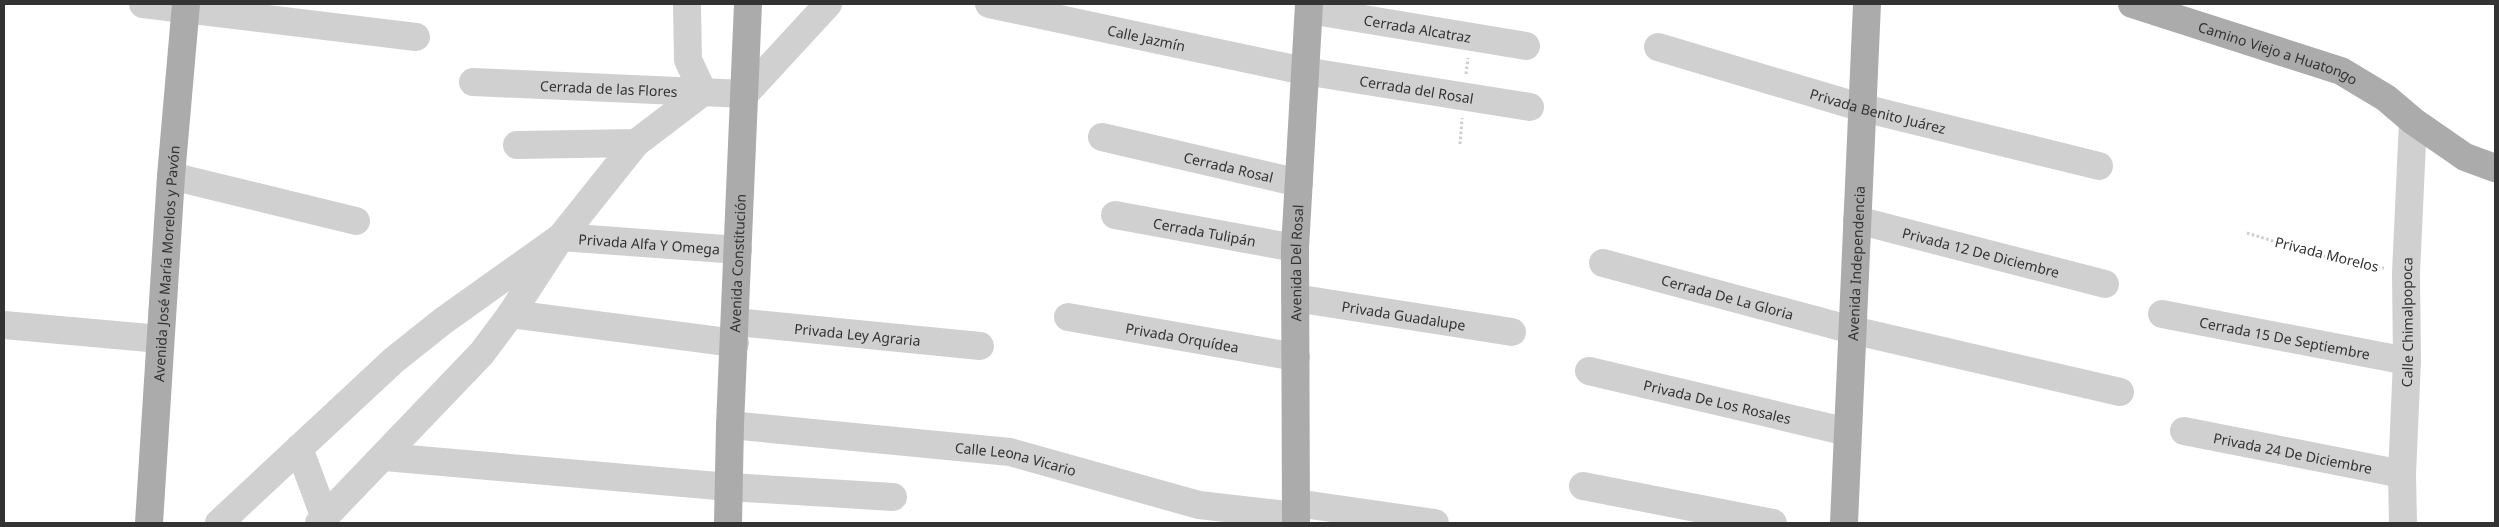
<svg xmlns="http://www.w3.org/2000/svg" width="2499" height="527" viewBox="0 0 2499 527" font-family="'Noto Sans',sans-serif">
  <rect width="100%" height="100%" fill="#fff"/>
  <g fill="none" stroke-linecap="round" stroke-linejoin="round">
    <!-- path -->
    <path stroke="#cdcdcd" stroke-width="3" stroke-dasharray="2.5 2.5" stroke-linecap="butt" d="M1466,74L1468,58
      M1460,144L1462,118
      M2247,233L2322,256L2384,268"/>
    <!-- minor -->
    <g stroke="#d0d0d0" stroke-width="28">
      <path d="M143,4L416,37"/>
      <path id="s1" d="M989,4L1304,71L1530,107"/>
      <path id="s2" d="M1309,10L1526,46"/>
      <path id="s3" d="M1658,47L1863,108L2099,166"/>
      <path id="s4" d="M473,82L745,94L828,4"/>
      <path id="s5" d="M1102,137L1299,183"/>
      <path d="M517,145L636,143L703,92L688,60L687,4"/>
      <path d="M171,176L356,221"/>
      <path id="s6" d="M1115,215L1295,248"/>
      <path id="s7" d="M1857,220L2105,284"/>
      <path id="s8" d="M1603,263L1852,330L2120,392"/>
      <path id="s9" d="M1295,298L1512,332"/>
      <path d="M511,314L735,343"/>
      <path id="s10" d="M2162,314L2407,361"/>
      <path id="s11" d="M1068,317L1296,357"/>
      <path id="s12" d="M736,322L980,346"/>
      <path d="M4,325L160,339"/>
      <path id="s13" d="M1589,371L1848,432"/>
      <path id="s14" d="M730,425L1010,452L1199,505L1296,516"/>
      <path id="s15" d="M2184,431L2402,474"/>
      <path d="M299,448L325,518"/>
      <path d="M385,457L729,487L893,497"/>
      <path d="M1583,486L1773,523"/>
      <path d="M1296,503L1435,523"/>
      <path id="s16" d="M219,523L394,360L443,321L561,237L738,250"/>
      <path d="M319,523L482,353L511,314L561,237L636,143"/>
      <path id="s17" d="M2403,523L2402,474L2407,361L2406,273L2413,121"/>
    </g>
    <!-- major -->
    <g stroke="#ababab" stroke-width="28">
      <path id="s18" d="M2132,4L2341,71L2386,98L2413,121L2465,157L2495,168"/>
      <path id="s19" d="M149,523L171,176L186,4"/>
      <path id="s20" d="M728,523L730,425L748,4"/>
      <path id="s21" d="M1296,523L1295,248L1309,4"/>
      <path id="s22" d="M1844,523L1867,4"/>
    </g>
  </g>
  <g text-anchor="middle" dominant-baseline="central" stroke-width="5" stroke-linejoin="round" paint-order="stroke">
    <!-- street labels -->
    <g font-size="14" fill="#333" stroke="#fff">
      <text stroke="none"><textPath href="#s2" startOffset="110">Cerrada Alcatraz</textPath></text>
      <text stroke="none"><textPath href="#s1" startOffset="161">Calle Jazmín</textPath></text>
      <text stroke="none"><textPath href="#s18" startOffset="154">Camino Viejo a Huatongo</textPath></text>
      <text stroke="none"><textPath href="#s4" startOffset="136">Cerrada de las Flores</textPath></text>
      <text stroke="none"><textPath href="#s1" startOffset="436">Cerrada del Rosal</textPath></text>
      <text stroke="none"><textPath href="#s3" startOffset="229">Privada Benito Juárez</textPath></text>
      <text stroke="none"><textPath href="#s5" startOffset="130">Cerrada Rosal</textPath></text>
      <text stroke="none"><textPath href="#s6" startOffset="91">Cerrada Tulipán</textPath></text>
      <text stroke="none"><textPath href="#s16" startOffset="535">Privada Alfa Y Omega</textPath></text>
      <text stroke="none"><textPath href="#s7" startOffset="128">Privada 12 De Diciembre</textPath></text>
      <text transform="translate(2327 254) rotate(14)">Privada Morelos</text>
      <text stroke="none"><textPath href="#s19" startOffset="260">Avenida José María Morelos y Pavón</textPath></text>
      <text stroke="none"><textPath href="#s21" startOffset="260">Avenida Del Rosal</textPath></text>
      <text stroke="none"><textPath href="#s22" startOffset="260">Avenida Independencia</textPath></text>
      <text stroke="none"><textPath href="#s20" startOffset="260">Avenida Constitución</textPath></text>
      <text stroke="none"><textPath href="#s8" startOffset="129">Cerrada De La Gloria</textPath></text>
      <text stroke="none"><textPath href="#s9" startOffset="110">Privada Guadalupe</textPath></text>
      <text stroke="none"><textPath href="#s17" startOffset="201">Calle Chimalpopoca</textPath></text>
      <text stroke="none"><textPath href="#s12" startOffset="122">Privada Ley Agraria</textPath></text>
      <text stroke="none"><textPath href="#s11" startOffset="116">Privada Orquídea</textPath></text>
      <text stroke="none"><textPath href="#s10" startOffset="125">Cerrada 15 De Septiembre</textPath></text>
      <text stroke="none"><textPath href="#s13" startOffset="132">Privada De Los Rosales</textPath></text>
      <text stroke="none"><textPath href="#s15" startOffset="111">Privada 24 De Diciembre</textPath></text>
      <text stroke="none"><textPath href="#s14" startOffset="288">Calle Leona Vicario</textPath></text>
    </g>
  </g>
  <!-- border -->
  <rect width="2499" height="527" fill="none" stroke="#333333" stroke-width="10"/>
</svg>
